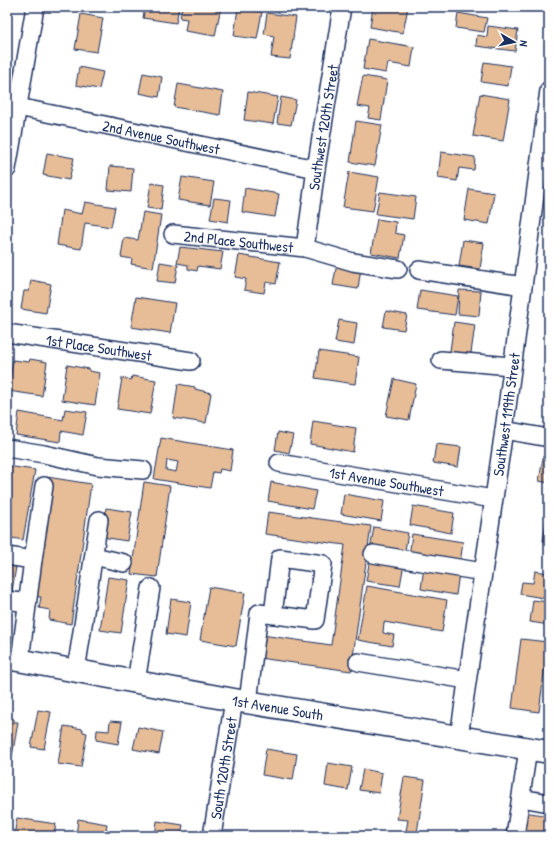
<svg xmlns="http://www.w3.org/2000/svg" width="556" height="843" viewBox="0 0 556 843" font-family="'Patrick Hand',sans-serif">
  <rect width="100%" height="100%" fill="#fff"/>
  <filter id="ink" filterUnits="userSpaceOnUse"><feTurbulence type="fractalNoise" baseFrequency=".025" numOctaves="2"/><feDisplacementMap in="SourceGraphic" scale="8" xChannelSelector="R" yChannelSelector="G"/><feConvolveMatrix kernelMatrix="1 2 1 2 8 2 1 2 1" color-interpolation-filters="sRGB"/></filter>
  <g filter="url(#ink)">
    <!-- building -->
    <path fill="#e7bd97" stroke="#1b2f5e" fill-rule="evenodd" d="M145,7H179L176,23L143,18Z
      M182,7H221L215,36L185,31L187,19L180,18Z
      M373,7H408L403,33L370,27Z
      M238,8L262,12L257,39L234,36Z
      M267,13L296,17L290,59L271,57L274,36L264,34Z
      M458,13L487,18L484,32L456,28Z
      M81,14L103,18L97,52L75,49Z
      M488,26L518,30L515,51L476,46L477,35L487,37Z
      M368,39L414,47L411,67L388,63L386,73L363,69Z
      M484,62L511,66L508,86L481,82Z
      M79,67L103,72L99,89L76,85Z
      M143,73L162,77L159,97L139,93Z
      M363,76L387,80L381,120L368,118L370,108L357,106Z
      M178,84L223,92L220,115L174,107Z
      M248,92L278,97L273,124L244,120Z
      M480,94L510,99L503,141L473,136Z
      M281,97L296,100L291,125L277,123Z
      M356,121L382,125L375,166L350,162Z
      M441,152L475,157L474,170L459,168L457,181L438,178Z
      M47,153L74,158L69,180L43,175Z
      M110,166L133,168L131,192L108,190Z
      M349,172L379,177L373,211L343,207Z
      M182,177L214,182L210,205L178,200Z
      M151,183L164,185L161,210L147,208Z
      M245,188L279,194L275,217L242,212Z
      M469,189L494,193L489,224L464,220Z
      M380,192L416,197L413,219L376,214Z
      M214,198L231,200L228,222L210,219Z
      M85,202L115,207L111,227L85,223L81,249L57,245L62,210L82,214Z
      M143,212L161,215L153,268L131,264L132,259L121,257L124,238L138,240Z
      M377,219L396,222L395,233L404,235L400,258L371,253Z
      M463,240L484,243L480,269L459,266Z
      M180,247L223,252L220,269L198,266L197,271L188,269V265L177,263Z
      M239,255L280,262L276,284L266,282L264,293L244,290L246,279L235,277Z
      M160,262L178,265L175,283L157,281Z
      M337,263L361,267L358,289L333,285Z
      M31,280L51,284L46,313L21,309L24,291H29Z
      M420,290L458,296L455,315L417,310Z
      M459,290L481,291L479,316L458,314Z
      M136,297L175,303L170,333L131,327Z
      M386,311L407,315L404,330L383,327Z
      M339,320L357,323L354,345L335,342Z
      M454,322L475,325L470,360L449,358Z
      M319,351L359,357L355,384L315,378Z
      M30,359L47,362L42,396L8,391L13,360L29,362Z
      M67,365L89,369V371L100,373L95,405L62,400Z
      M132,376L156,380L150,414L117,409L122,378L131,380Z
      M394,379L416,384L409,420L386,416Z
      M178,384L195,387V389L211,393L206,423L173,418Z
      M65,409L87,412L83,435L61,431L60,442L16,435L19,412L63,420Z
      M313,421L356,428L353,452L310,444Z
      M278,432L293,435L289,453L275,450Z
      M161,438L233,450L230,471L220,469L219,473L213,472L210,488L154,479ZM167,460L178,462L176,472L166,470Z
      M436,444L461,447L458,467L433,463Z
      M543,458L549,459V483L539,481Z
      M7,466L35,470L23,540L7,537Z
      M47,477L91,484L71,624L49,620L50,610L39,608L41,597L30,596Z
      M144,482L170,486L157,577L131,574Z
      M271,482L316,491L312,509L268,501Z
      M344,494L384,501L381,521L341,514Z
      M413,506L454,513L451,533L410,525Z
      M106,508L132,512L127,541L102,537Z
      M548,509L549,510V542L543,541Z
      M268,512L371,526L351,671L259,658L262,635L331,645L345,545L265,534Z
      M374,527L408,533L404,556L370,550Z
      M412,534L463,542L460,564L409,556Z
      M370,558L404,564L400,586L366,581Z
      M7,566L16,567L12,591L7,590Z
      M424,567L459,573L456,595L421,589Z
      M535,571L549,573V599L520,594L522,582L533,583Z
      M108,577L129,580L121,633L100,630Z
      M367,586L447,600L442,632L384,622L383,633L394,635L392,646L358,640Z
      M209,587L245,593L236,646L200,640Z
      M171,599L191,602L186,637L166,634Z
      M533,600L549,602V625L530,622Z
      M521,639L548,642L539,712L512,708Z
      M38,710L51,712L44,749L31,747Z
      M7,718L14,719V722H18L12,757L7,756Z
      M110,721L122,722L118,744L96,740L97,730L109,731Z
      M64,726L83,729V732L87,733L81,767L58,764Z
      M138,727L163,732L159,754L133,749Z
      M266,749L297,754L293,780L262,775Z
      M328,763L352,767L348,790L325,786Z
      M363,769L382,773L379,793L359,790Z
      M404,777L425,780L417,833L406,831L408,820L397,819Z
      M524,812L549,816V836H520Z
      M17,818L56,824L54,836H14Z
      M78,819L107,824L105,836H76Z
      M157,821L183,825L181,836H155Z"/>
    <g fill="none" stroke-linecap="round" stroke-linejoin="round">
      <!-- minor casing -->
      <g stroke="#1b2f5e" stroke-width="20">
        <g id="minor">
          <path id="s1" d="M7,103L18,107L316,169"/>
          <path d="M7,169L35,7"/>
          <path id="s2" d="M173,234L305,248L353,262L398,269"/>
          <path id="s3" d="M305,248L316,169L342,7"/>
          <path d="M419,270L523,286"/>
          <path id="s4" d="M7,333L191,361"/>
          <path d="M441,360L511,366"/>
          <path d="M504,430L549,438"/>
          <path d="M7,448L44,454L98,466L143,470"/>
          <path id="s5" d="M279,463L493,499"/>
          <path d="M373,554L483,572"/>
          <path d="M7,556L33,560L20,660"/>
          <path d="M94,556L124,563"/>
          <path d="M33,560L44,486"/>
          <path d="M7,600L27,603"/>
          <path d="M358,662L467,680"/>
          <path d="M76,671L99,520"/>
          <path d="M136,682L151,588"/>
          <path d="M248,702L259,613L315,620L323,564L280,558L273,615"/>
          <path id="s6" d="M459,737L504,430L549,90"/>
          <path d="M521,798L549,803"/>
          <path id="s7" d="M212,836L234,700"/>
          <path d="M515,836L528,749"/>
        </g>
      </g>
      <!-- major casing -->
      <g stroke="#1b2f5e" stroke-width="25">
        <g id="major">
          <path id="s8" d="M7,658L234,700L549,752"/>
        </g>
      </g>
      <!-- minor -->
      <use href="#minor" stroke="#fff" stroke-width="17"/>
      <!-- major -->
      <use href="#major" stroke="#fff" stroke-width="22"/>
    </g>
  </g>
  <g text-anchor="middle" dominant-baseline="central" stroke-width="3" stroke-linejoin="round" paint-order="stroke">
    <!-- street labels -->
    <g font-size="15" fill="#1b2f5e" stroke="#fff">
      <text stroke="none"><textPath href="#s3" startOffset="122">Southwest 120th Street</textPath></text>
      <text stroke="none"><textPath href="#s1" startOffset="158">2nd Avenue Southwest</textPath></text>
      <text stroke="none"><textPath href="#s2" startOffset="66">2nd Place Southwest</textPath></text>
      <text stroke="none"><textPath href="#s4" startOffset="93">1st Place Southwest</textPath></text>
      <text stroke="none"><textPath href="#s6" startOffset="326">Southwest 119th Street</textPath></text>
      <text stroke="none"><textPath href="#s5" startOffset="109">1st Avenue Southwest</textPath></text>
      <text stroke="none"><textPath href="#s8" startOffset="275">1st Avenue South</textPath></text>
      <text stroke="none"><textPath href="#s7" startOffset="69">South 120th Street</textPath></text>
    </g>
  </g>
  <!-- margin -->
  <rect width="556" height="843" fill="none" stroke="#fff" stroke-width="24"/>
  <rect x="12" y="12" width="532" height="819" fill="none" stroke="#1b2f5e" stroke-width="1.5" filter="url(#ink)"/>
  <!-- north arrow -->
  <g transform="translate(514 42) rotate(99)" stroke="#ffffff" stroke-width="3" paint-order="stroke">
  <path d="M0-3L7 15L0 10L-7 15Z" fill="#1b2f5e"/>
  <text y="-6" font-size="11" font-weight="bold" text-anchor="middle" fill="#1b2f5e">N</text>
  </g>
</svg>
